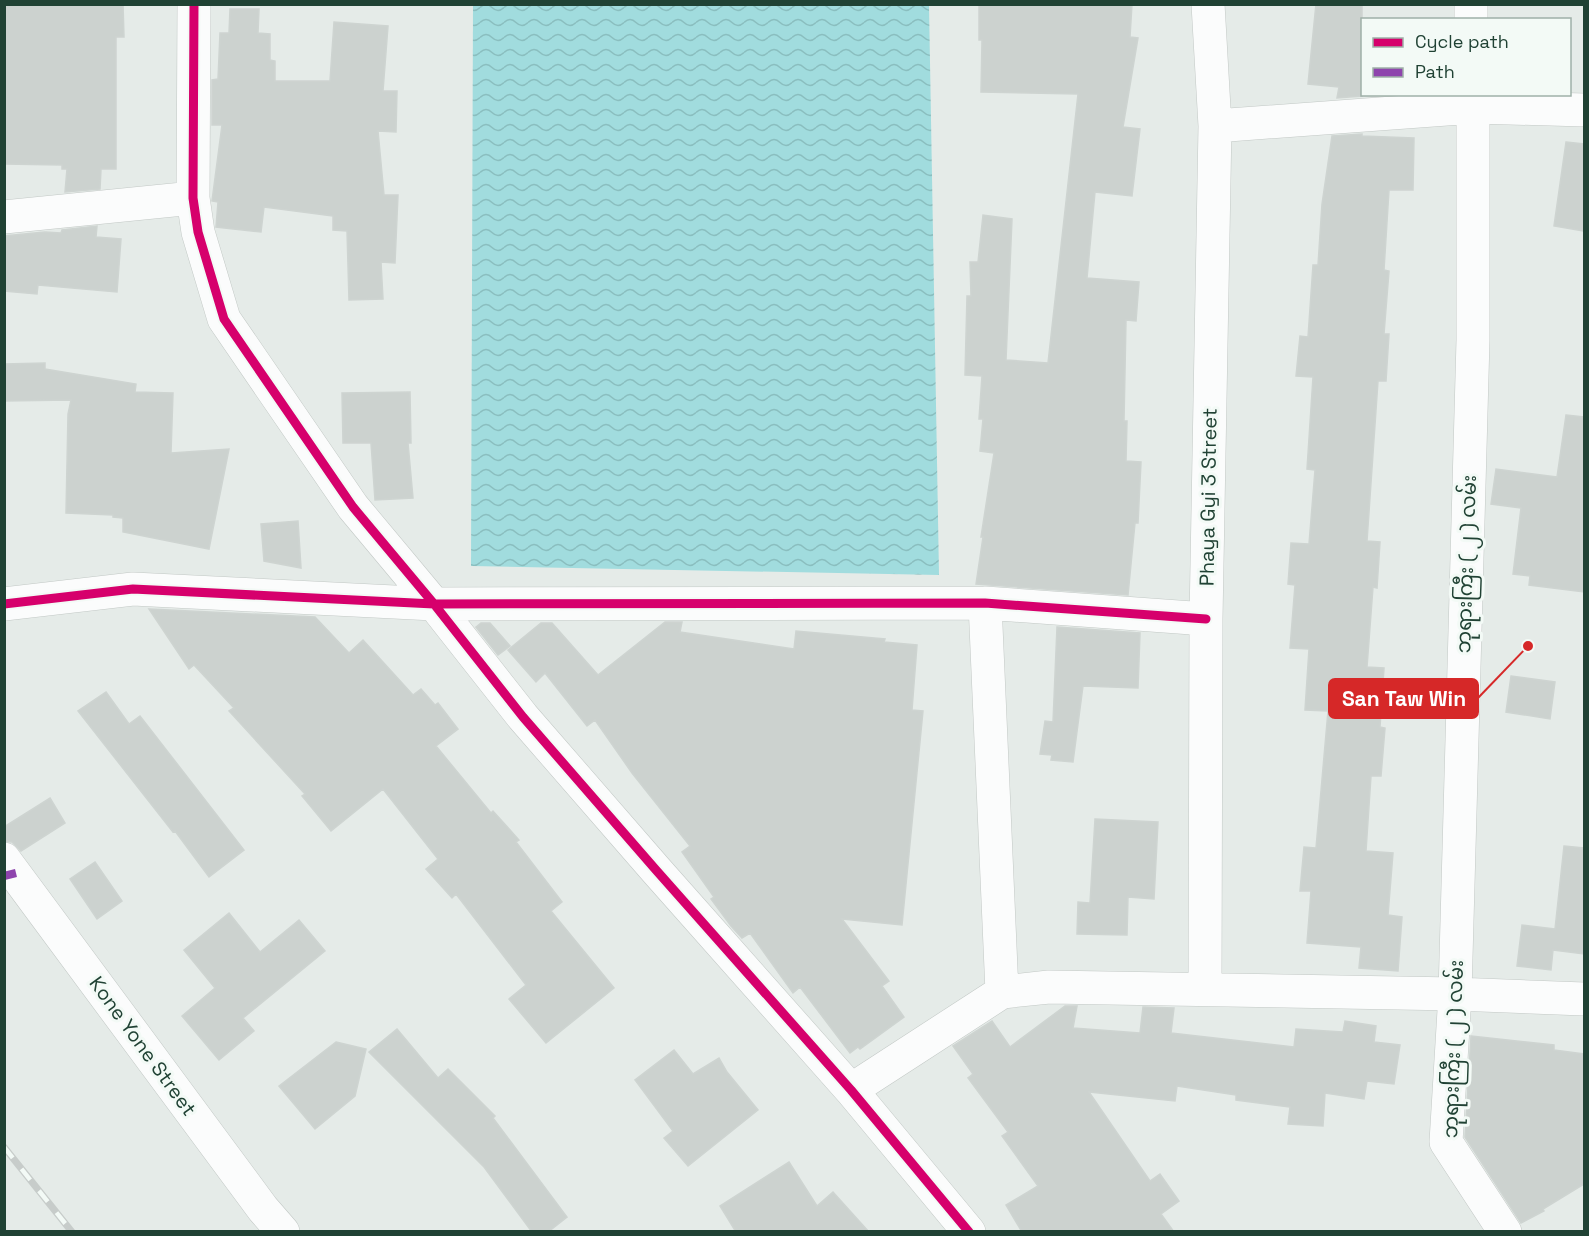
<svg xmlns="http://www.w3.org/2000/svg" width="1589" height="1236" viewBox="0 0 1589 1236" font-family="'Space Grotesk','Noto Sans Myanmar',sans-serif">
  <defs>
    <pattern id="water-waves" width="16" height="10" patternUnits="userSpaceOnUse" patternTransform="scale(1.5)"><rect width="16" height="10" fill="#a1dcde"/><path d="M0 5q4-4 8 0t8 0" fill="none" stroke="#8abebf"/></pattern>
  </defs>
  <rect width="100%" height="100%" fill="#e5ebe8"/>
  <!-- water -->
  <path fill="url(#water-waves)" d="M473,5H929L939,575L471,566Z"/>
  <!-- building -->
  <path fill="#ccd2cf" stroke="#ced4d1" stroke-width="1.5" d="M4,4H123L124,37H116V169H101L100,189L65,192L67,169H62V165L4,164Z
    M979,4H1132L1130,37L1138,38L1123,127L1140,129L1132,196L1095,192L1087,278L1139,282L1136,321L1126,320L1124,421H1127L1126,461L1141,462L1138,523H1135L1128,595L976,584L983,537H981L994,453L980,451L983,419H979L982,376L965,375L967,296H971L970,262H978L983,215L1012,219L1006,360L1048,363L1078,94L981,92L982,40H979Z
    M1316,4H1362V96L1337,98L1339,87L1308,84Z
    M230,9H259L258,33L270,34V60L275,61V81H330L334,22L388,26L383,91H397L396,132L378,131L384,195H398L395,263L381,262L383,299L349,300L347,231L333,230V216L264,207L261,232L216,227L218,202L212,201L222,125H212V80L218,79L220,33H229Z
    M1362,134V136L1414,138L1413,190H1389L1384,270L1389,271L1384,334H1389L1386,381H1378L1367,541L1380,542L1377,588L1373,587L1367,667L1384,668L1380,727L1385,728L1381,776H1371L1366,851L1393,853L1388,915L1402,917L1398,971L1359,968L1361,947L1307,943L1311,891H1300L1304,847L1316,848L1328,711L1305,710L1309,649L1290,648L1295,585L1288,584L1291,543L1309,544L1315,470L1307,469L1313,377L1296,376L1300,336L1308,337L1313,265H1318L1322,204L1332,136Z
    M1566,142L1584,144V231L1554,226Z
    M97,226L96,237L121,239L117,292L38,285L37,294L4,291V236L45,232L61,233L62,230Z
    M45,363V369L136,384L135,392L173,393L171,453L229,449L209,549L123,532V518L113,517V515L66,513L68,414L71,400L4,401V364Z
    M410,392L411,443H408L413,498L375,500L371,443H343L342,393Z
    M1566,415L1584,417V592L1529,585L1530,576L1513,574L1521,508L1491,504L1496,469L1557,477Z
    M298,521L301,568L264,561L261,524Z
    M149,609L315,617L349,653L363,640L413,695L421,689L435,705L438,703L458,729L436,746L491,813L493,811L519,840L516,842L562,902L551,911L614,988L546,1043L509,999L526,985L456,894L452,898L426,869L438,859L383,789L331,831L302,796L305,794L229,711L234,708L194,665L189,669Z
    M665,622H682L680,632L794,649L796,631L885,639L884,642L917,645L912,710L923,711L902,925L842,919L889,981L882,986L904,1017L860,1049L858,1047L850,1053L800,987L793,993L750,933L742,938L731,926L711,899L714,897L682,852L690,846L632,773L595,720L587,726L545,673L536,682L508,650L541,623H552L598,675Z
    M481,623H490L510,646L498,655L476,627Z
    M1057,627L1140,633L1138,688L1083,686L1073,762L1051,760L1052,755L1040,754L1045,721L1053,722Z
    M1511,676L1555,682L1550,719L1506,712Z
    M106,692L129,724L140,716L244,850L209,877L175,831L173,832L78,711Z
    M50,798L65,823L21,851L12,842L4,841V827Z
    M1095,819L1158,822L1154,899L1128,897L1127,935L1077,934L1078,902L1090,903Z
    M1564,846L1584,848V954L1553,950L1551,970L1517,966L1522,925L1555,929Z
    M95,862L122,901L97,919L70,879Z
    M229,913L260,952L299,920L325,951L243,1018L254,1031L219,1060L182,1016L215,988L184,950Z
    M1065,1006H1077L1073,1028L1140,1033L1143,1007L1174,1008L1171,1033L1294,1047L1296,1029L1343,1032L1345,1021L1376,1026L1374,1042L1400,1045L1394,1084L1367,1081L1364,1099L1325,1093L1323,1126L1288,1124L1290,1107L1236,1100V1095L1177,1086L1175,1101L1089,1092L1150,1181L1160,1174L1179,1201L1161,1214L1174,1232H1022L1006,1205L1038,1186L1002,1136L1008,1132L968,1078L973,1074L953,1046L992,1021L1010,1047Z
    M397,1029L438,1078L448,1069L495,1116L493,1118L567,1217L548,1232H532L484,1167L369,1052Z
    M1471,1036L1554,1045V1050L1584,1054V1184L1543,1209L1544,1211L1521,1223L1465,1137Z
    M336,1042L366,1049L355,1096L315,1129L279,1086Z
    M674,1050L693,1074L719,1058L727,1072L758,1110L688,1166L664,1138L673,1131L635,1080Z
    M789,1162L817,1206L833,1192L869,1232H736L720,1206Z"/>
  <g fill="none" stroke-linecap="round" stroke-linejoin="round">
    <!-- minor casing -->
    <g stroke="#c2c8c5" stroke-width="34">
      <path id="minor" d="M194,4L193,198L198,232L224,319L353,507L434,604L523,717L656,870L851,1090L969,1232
        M1471,4V20
        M1473,94V340L1455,994L1446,1142L1505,1232
        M1215,126L1474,107L1584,110
        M4,217L193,198
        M985,603L1002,992
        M4,604L133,589L434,604L985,603L1206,619
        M4,859L263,1209L283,1232
        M1205,989L1206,619L1215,126L1208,4
        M851,1090L1002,992L1049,987L1455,994L1584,999"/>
    </g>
    <!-- minor -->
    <use href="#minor" stroke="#fbfcfc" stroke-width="33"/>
    <!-- rail casing -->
    <g stroke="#c7ccca" stroke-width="7">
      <path id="rail" d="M4,1147L72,1232"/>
    </g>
    <!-- rail -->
    <use href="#rail" stroke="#f3faf6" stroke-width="4.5" stroke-dasharray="14" stroke-linecap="butt"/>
    <!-- quiet -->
    <path stroke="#8e44ad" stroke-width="8" stroke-dasharray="15 8" stroke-linecap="butt" d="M4,876L16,873"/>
    <!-- cycleway casing -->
    <g stroke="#f3faf6" stroke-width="13">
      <path id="cycleway" d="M194,4L193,198L198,232L224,319L353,507L434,604L523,717L656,870L851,1090L969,1232
        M4,604L133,589L434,604L985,603L1206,619"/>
    </g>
    <!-- cycleway -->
    <use href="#cycleway" stroke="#d6006c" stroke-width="9"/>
  </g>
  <g text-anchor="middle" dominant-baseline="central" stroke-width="6" stroke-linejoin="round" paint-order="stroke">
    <!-- street labels -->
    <g font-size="20" fill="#204234" stroke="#f3faf6">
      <text transform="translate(1208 497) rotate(-89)">Phaya Gyi 3 Street</text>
      <text transform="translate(1466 564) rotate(-88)">ဘုရားကြီး ( ၂ ) လမ်း</text>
      <text transform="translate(143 1046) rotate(54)">Kone Yone Street</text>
      <text transform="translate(1453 1049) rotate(-88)">ဘုရားကြီး ( ၂ ) လမ်း</text>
    </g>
  </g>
  <!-- callouts -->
  <path fill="none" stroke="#d62828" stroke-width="2" d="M1528 646L1478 698"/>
  <circle fill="#d62828" stroke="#f3faf6" stroke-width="2" cx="1528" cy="646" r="6"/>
  <rect fill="#d62828" stroke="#d62828" stroke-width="2" x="1329" y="679" width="149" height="39" rx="6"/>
  <g font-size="21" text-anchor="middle" font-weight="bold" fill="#fff">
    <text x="1404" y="706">San Taw Win</text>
  </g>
  <!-- border -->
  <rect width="1589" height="1236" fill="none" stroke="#204234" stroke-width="12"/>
  <!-- legend -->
  <rect x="1361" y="18" width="210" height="78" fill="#f3faf6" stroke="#9fb0a8" stroke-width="1.5"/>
  <rect x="1373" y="38" width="30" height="9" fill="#d6006c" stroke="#9fb0a8" stroke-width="1.5"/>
  <text x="1415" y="48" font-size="18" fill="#204234">Cycle path</text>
  <rect x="1373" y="68" width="30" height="9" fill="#8e44ad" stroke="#9fb0a8" stroke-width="1.5"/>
  <text x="1415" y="78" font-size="18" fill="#204234">Path</text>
</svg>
